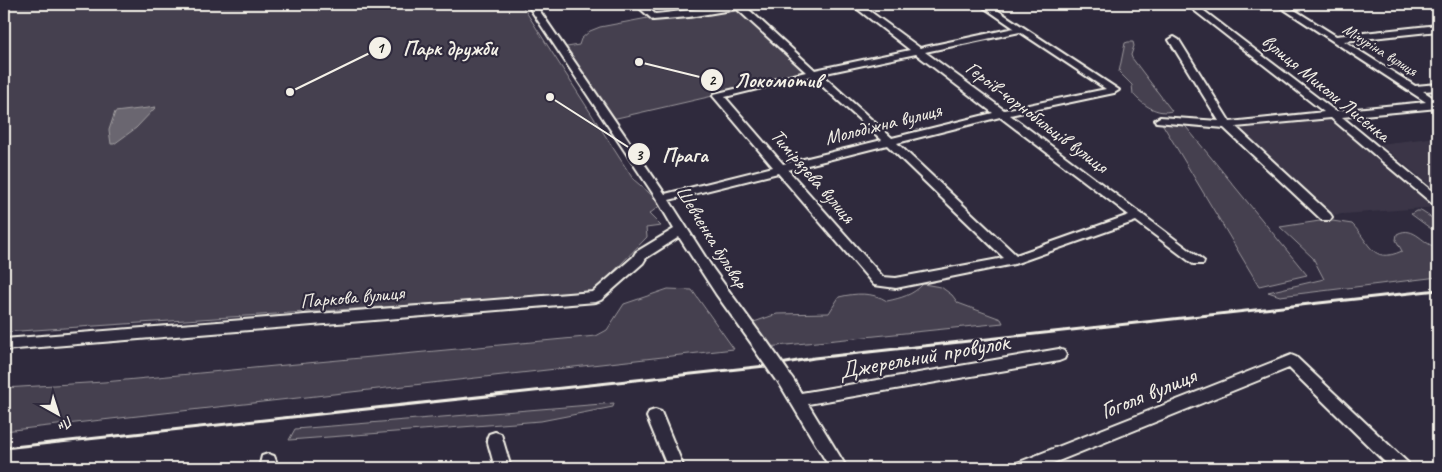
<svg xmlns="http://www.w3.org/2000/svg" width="1442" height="472" viewBox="0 0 1442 472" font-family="Caveat,sans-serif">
  <rect width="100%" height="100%" fill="#2f2a3d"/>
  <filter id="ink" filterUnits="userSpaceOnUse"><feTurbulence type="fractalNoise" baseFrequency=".02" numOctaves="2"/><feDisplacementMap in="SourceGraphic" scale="10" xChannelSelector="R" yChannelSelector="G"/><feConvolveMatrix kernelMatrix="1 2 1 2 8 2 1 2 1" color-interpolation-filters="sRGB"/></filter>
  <g filter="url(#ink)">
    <!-- built -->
    <path fill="#3b3647" d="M1330,120L1437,207L1330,215L1236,126Z
      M1438,137V192L1380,144Z"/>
    <!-- green -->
    <path fill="#454050" stroke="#9c989c" d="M4,4H521L633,179L662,204L649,214L661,226L646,228L647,237L593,293L4,332Z
      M739,6L813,73L608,120L561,48L579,45L581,39L590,31L600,27L653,17Z
      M1128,42H1133L1134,46L1131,55L1132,58L1172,111C1157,115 1143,105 1133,94L1132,85L1119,72L1125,43Z
      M1160,120L1182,122L1307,275L1259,286Z
      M1416,211H1421L1438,222V234L1411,214Z
      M1326,220L1352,224C1370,242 1371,265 1402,251L1396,240L1397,234C1415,224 1424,247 1438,247V277L1280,296L1268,292L1324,279L1313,258L1280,227Z
      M923,284L941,287L952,295L958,303L1001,319L1003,323L767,347L754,322L777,314L829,313L839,297C855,293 873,292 887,301C901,298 913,295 923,284Z
      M668,289L692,290L734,349L4,431V388L104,382L596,336L607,330L624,304Z
      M614,403L613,407L541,421L289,440L295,429Z"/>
    <!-- water -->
    <path fill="#6a6670" stroke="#a19ea0" d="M156,107L136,128L114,144H111L109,130L115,112Z"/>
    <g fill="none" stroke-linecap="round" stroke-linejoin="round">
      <!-- minor casing -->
      <g stroke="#f4f1e8" stroke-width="4">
        <path id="minor" d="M527,4H535L665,194L773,167L713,96L714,94L806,72L737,9L689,17L653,20L635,4H644L655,14C688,11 721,4 754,4L746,7L815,70L910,50L851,4H860L920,48L1014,28L979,4H988L1119,90L1114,93L1010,115L1204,261L1203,264H1193L1136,221L1014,264L896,288L874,285L778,173L669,200L713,269L764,339L766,343L764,347L759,349L754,347L716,294L679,237L646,258L643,263L601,300L596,302L4,350V339L593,292L633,257L636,252L674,229L656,198ZM1020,32L1106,89L1004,110L925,52ZM916,54L993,113L892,138L821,74ZM811,76L882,140L783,164L725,97ZM1000,117L1129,215L1016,255L897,143ZM887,145L1004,258L896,278L883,277L788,170Z
          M1186,4H1195L1335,111L1426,102L1276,4H1285L1336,36L1438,25V31L1344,41L1415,86L1438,84V90L1423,91L1438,101V108L1342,117L1438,196V206L1434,205L1331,118L1236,127L1330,214L1332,217L1330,220H1322L1224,128L1156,122L1155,120L1160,117L1219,121L1169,40L1174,37L1179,40L1230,122L1324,112Z
          M1059,349L1064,351L1066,355L1064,359L1059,361L808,404L847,468H830L775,376L777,372C790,367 795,384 801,393Z
          M1291,355L1296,357L1408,463L1410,468H1391L1289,368L1041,468H1015L1017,463Z
          M655,410L661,412L684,468H668L647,417L649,412Z
          M495,432L501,434L511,468H495L487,439L489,434Z
          M268,454L274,456L276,461L275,468H259L262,456Z"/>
      </g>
      <!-- minor -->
      <use href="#minor" fill="#2f2a3d" fill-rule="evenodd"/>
      <!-- rail -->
      <path stroke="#f4f1e8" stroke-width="3" d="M4,448L775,365L814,358L1438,290"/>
      <!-- minor-bridge casing -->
      <g stroke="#f4f1e8" stroke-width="19" stroke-linecap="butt">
        <path id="minor-bridge" d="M759,343L782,376"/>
      </g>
      <!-- minor-bridge -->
      <use href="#minor-bridge" stroke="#2f2a3d" stroke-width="15"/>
    </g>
  </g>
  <g text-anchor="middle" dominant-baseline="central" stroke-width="4.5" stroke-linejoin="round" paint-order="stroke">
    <!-- far-street labels -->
    <g font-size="16" fill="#f4f1e8" stroke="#2f2a3d">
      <text transform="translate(1380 50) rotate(32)">Мічуріна вулиця</text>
    </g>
    <!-- street labels -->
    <g font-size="20" fill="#f4f1e8" stroke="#2f2a3d">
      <text transform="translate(1326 88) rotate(39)">вулиця Миколи Лисенка</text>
      <text transform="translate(1037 117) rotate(37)">Героїв-чорнобильців вулиця</text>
      <text transform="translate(883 124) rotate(-14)">Молодіжна вулиця</text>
      <text transform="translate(813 176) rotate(49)">Тимірязєва вулиця</text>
      <text transform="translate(712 237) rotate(58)">Шевченка бульвар</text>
      <text transform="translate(352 297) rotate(-5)">Паркова вулиця</text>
    </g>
    <!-- near-street labels -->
    <g font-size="24" fill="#f4f1e8" stroke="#2f2a3d">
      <text transform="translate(924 356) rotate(-10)">Джерельний провулок</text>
      <text transform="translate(1148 393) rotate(-22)">Гоголя вулиця</text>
    </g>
  </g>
  <!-- callouts -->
  <path fill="none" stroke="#f4f1e8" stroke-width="2" d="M290 92L380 48M639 62L712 80M550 97L639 154"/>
  <g fill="#f4f1e8" stroke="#2f2a3d" stroke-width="2">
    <circle cx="290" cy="92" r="5"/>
    <circle cx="639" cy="62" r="5"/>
    <circle cx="550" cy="97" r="5"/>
    <circle cx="380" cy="48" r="12"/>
    <circle cx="712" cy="80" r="12"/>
    <circle cx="639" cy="154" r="12"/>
  </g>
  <g font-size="15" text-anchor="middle" font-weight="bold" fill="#111">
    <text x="380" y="53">1</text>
    <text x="712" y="85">2</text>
    <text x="639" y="160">3</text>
  </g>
  <g font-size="21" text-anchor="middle" font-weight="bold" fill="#f4f1e8" stroke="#2f2a3d" stroke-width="4.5" stroke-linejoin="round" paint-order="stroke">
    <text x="450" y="55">Парк дружби</text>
    <text x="778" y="87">Локомотив</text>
    <text x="685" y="162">Прага</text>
  </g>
  <!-- margin -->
  <rect width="1442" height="472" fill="none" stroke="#2f2a3d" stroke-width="20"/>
  <rect x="10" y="10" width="1422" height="452" fill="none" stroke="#f4f1e8" stroke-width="2" filter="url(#ink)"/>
  <!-- north arrow -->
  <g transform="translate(58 414) rotate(141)" stroke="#2f2a3d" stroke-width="4" paint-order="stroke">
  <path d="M0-4L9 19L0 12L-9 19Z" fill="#f4f1e8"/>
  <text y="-8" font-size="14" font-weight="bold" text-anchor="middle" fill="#f4f1e8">Пн</text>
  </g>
</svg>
